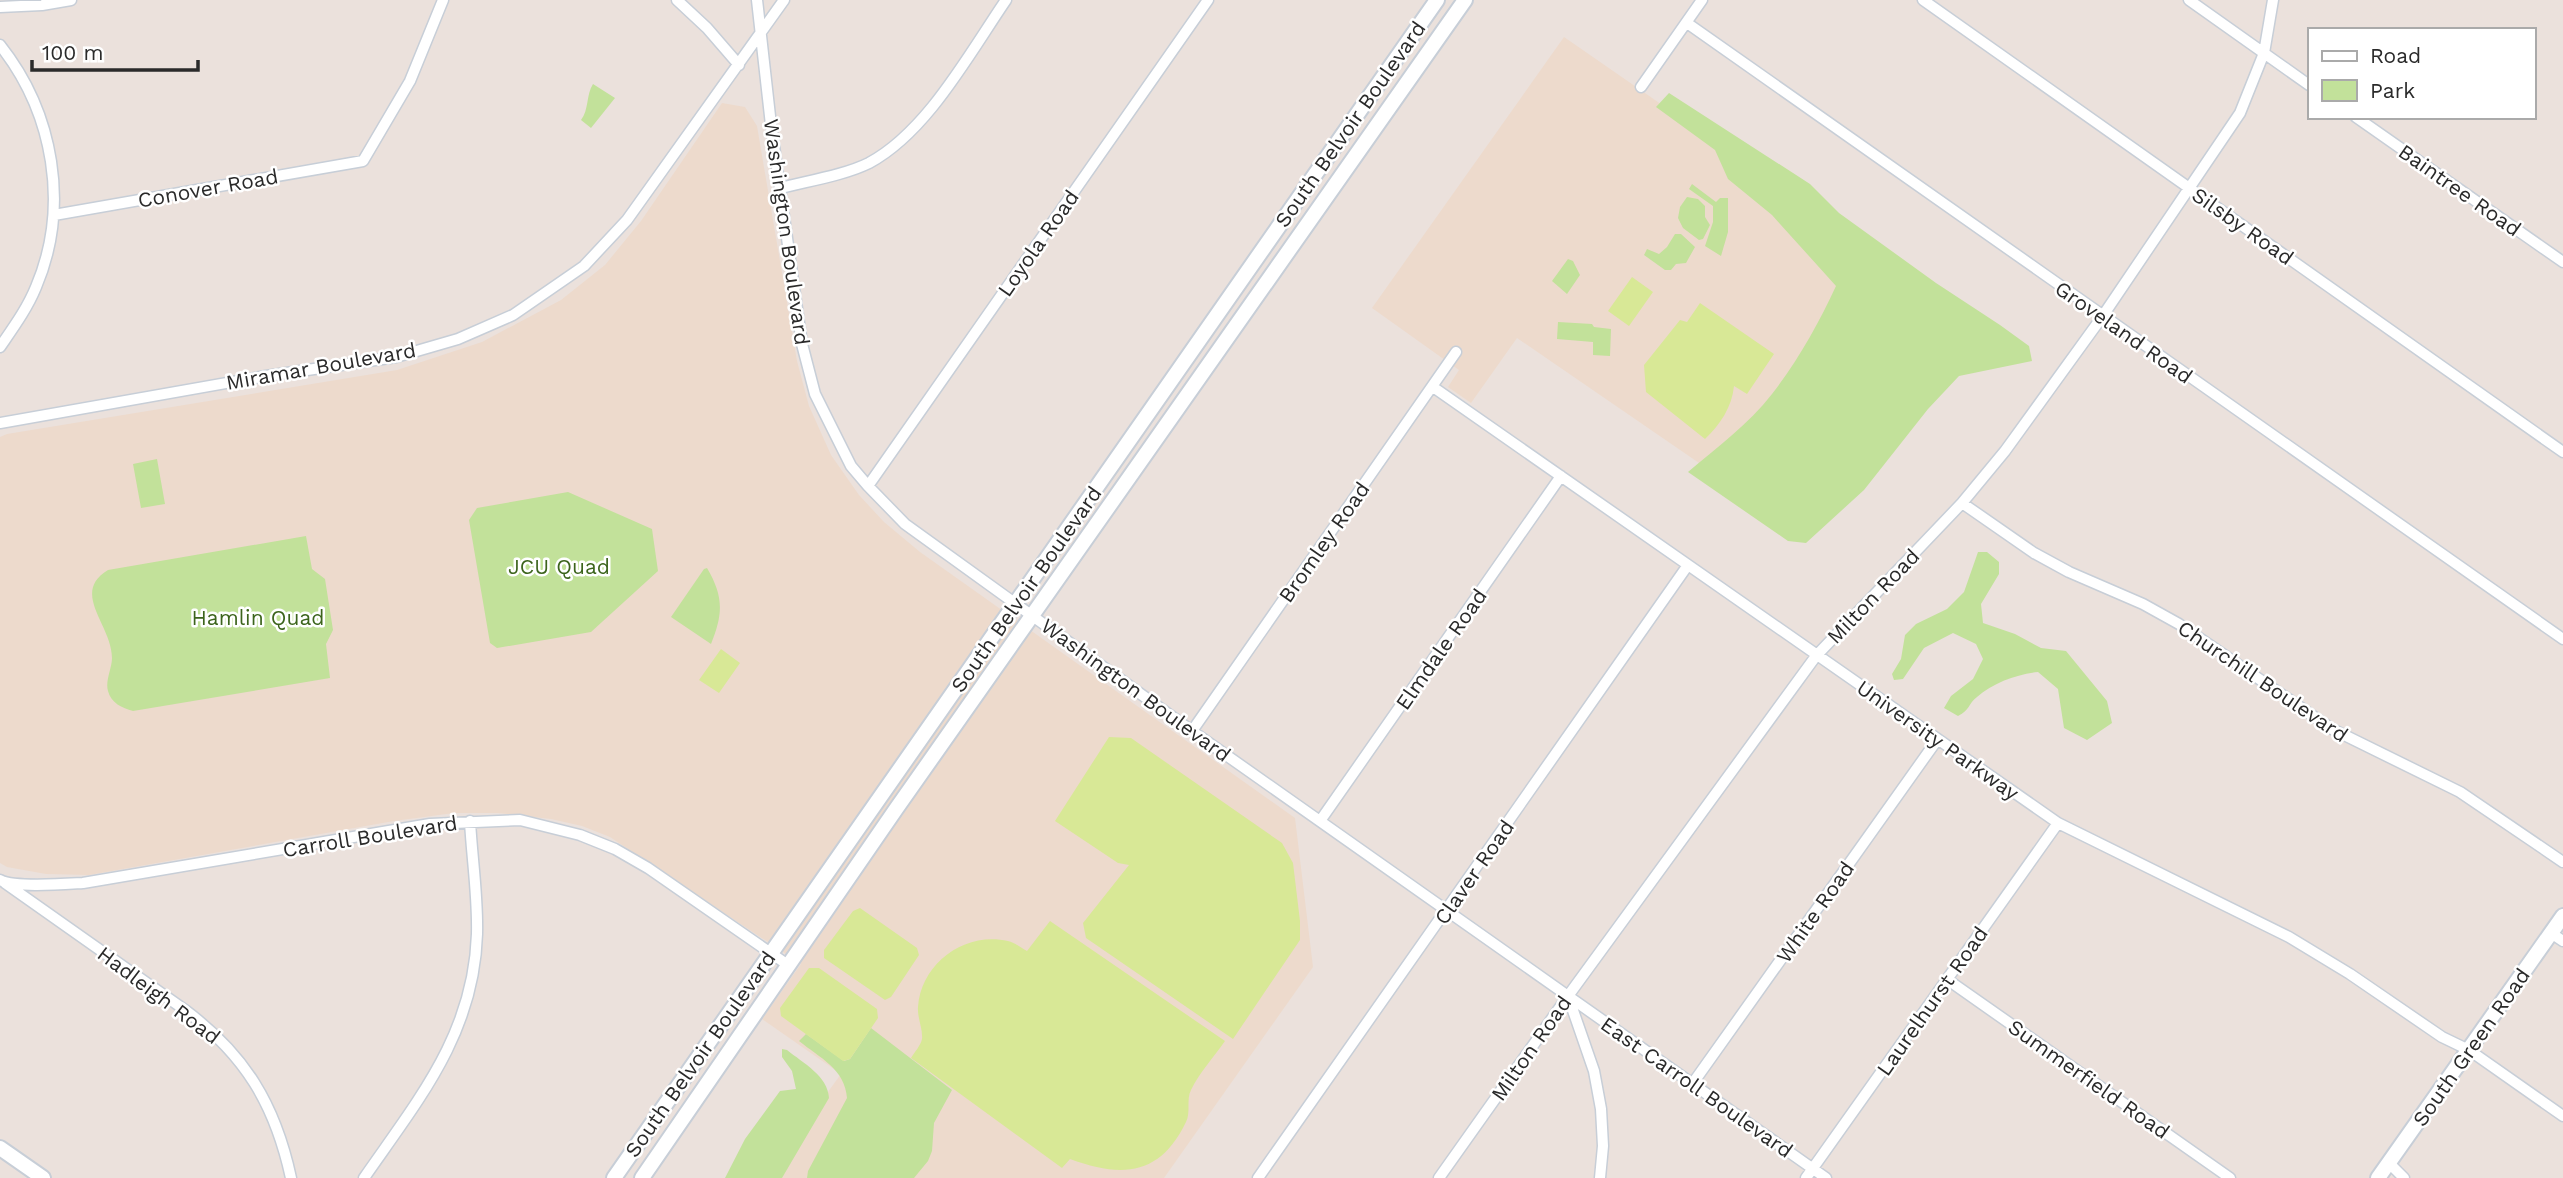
<svg xmlns="http://www.w3.org/2000/svg" width="2563" height="1178" viewBox="0 0 2563 1178" font-family="'Work Sans',sans-serif">
  <rect width="100%" height="100%" fill="#ebe1dc"/>
  <!-- education -->
  <path fill="#eddacc" d="M1564,37L1977,323L1801,533L1517,338L1471,403L1448,387L1459,370L1372,308Z
    M722,103L745,107L757,126L797,361L809,406L831,455L859,495L884,522L920,552L1295,818L1313,967L1164,1178H765L841,1074L762,1019L801,964L610,837L582,826L551,819L498,813H454L394,821L89,875L46,874L7,867L0,863V437L7,434L397,370L482,342L561,300L605,265L641,221Z"/>
  <!-- green -->
  <path fill="#c2e19a" d="M593,84L615,98L591,128L581,120C589,110 586,95 593,84Z
    M1669,93L1810,184L1839,213L1936,283L2000,325L2029,346L2032,361L1959,376L1928,409L1864,490L1806,543L1788,541L1688,472C1716,448 1749,424 1772,394C1797,362 1819,323 1836,286L1772,215L1728,179L1715,150L1656,107Z
    M1692,184L1716,202L1720,198H1728V232L1721,256L1705,246L1713,222V206L1689,189Z
    M1687,197L1698,199L1705,206V217L1710,225L1703,239L1699,240L1683,228L1678,218L1680,207Z
    M1675,234H1681L1695,247L1686,263L1676,264L1671,270H1665L1644,255L1647,249L1659,254L1667,247Z
    M1568,259L1573,261L1580,275L1567,294L1552,281Z
    M1558,322L1592,324L1594,327L1611,329L1610,356L1593,355V342L1557,339Z
    M157,459L165,504L141,508L133,464Z
    M568,492L652,529L658,571L591,632L497,648L490,643L469,520L477,508Z
    M306,536L312,569L325,579L333,630L326,644L330,678L133,711C122,708 111,703 108,691C105,681 112,668 112,658C112,625 70,593 108,570Z
    M1978,552H1987L1999,562V574L1981,604L1983,623L2015,634L2041,648L2066,651L2107,701L2112,723L2087,740L2064,728L2058,689L2038,672C2017,674 1993,683 1977,697C1968,704 1970,710 1958,716L1944,708L1951,696L1973,679L1983,659L1976,644L1953,633L1924,648L1903,679L1894,680L1892,674L1901,659L1905,635L1916,624L1947,609L1964,592Z
    M707,568C724,597 723,614 711,644L671,617L704,569Z
    M871,1028L952,1090L934,1123L932,1151L928,1161L914,1178H807L808,1171L847,1098C845,1069 820,1058 799,1041L806,1034L844,1061L850,1059Z
    M782,1049L787,1050C803,1063 828,1076 829,1098L782,1178H725L745,1139L780,1091L796,1089L792,1071L782,1057Z"/>
  <!-- pitch -->
  <path fill="#d8e896" d="M1632,277L1653,292L1629,326L1608,311Z
    M1700,303L1774,354L1747,394L1734,386C1732,407 1720,425 1705,439L1646,392L1644,365L1680,320L1687,322Z
    M721,649L740,663L719,693L699,680Z
    M1109,737L1131,738L1282,843L1293,863L1300,921V940L1233,1039L1086,938L1083,923L1129,865L1118,863L1055,821Z
    M860,908L917,948L919,955L891,997L885,1000L824,958V950L853,911Z
    M1050,921L1225,1041C1214,1057 1199,1073 1191,1090C1186,1100 1191,1112 1186,1122C1160,1176 1122,1178 1070,1159L1062,1168L911,1058C914,1053 921,1045 922,1039C923,1029 917,1017 918,1007C921,963 965,931 1008,941C1014,942 1021,948 1027,951Z
    M809,968H819L877,1009L878,1018L850,1059L843,1061L781,1016L780,1008Z"/>
  <g fill="none" stroke-linecap="round" stroke-linejoin="round">
    <!-- street casing -->
    <g stroke="#c7ced7" stroke-width="13">
      <path id="street" d="M677,0L707,28L739,65
        M757,0L771,125L802,344L815,394L851,466L868,486L905,524L1192,731L1568,996L1594,1071L1601,1109L1603,1146L1600,1178
        M1923,0L2563,452
        M2189,0L2309,85
        M0,7L42,5L71,0
        M1687,23L2563,639
        M0,45C54,113 70,207 36,287C27,309 13,328 0,347
        M1641,87L1702,0
        M2356,117L2563,262
        M781,188C808,181 845,175 869,163C927,132 969,54 1006,0
        M54,215L363,161L410,81L443,0
        M1433,387L2058,823L2289,937L2350,974L2442,1037L2469,1050L2563,1116
        M0,423L266,376L396,357L458,339L513,315L584,266L627,220L784,0
        M868,486L1208,0
        M1962,503L2034,553L2069,572L2143,604L2179,624L2332,729L2460,792L2563,862
        M1192,731L1456,352
        M1320,821L1561,476
        M0,880C14,888 65,884 83,883L430,824L520,820L580,835L615,849L648,868L788,965
        M5,883L185,1010C245,1055 275,1104 291,1178
        M2551,933L2563,941
        M1948,980L2230,1178
        M1568,996L1826,1178
        M1693,1083L1937,740
        M2389,1163L2404,1178
        M364,1178C418,1100 474,1034 477,934C478,896 472,859 470,821
        M1258,1178L1688,565
        M1439,1178L1568,996L1816,656L1962,503L2005,451L2102,317L2240,113L2264,53L2273,0
        M1806,1178L2058,823"/>
    </g>
    <!-- secondary casing -->
    <g stroke="#c7ced7" stroke-width="18">
      <path id="secondary" d="M0,1148L43,1178
        M614,1178L1437,0
        M642,1178L896,809L1465,0
        M2378,1178L2563,916"/>
    </g>
    <!-- street -->
    <use href="#street" stroke="#fff" stroke-width="10"/>
    <!-- secondary -->
    <use href="#secondary" stroke="#fff" stroke-width="14"/>
  </g>
  <g text-anchor="middle" dominant-baseline="central" stroke-width="5" stroke-linejoin="round" paint-order="stroke">
    <!-- street labels -->
    <g font-size="21" fill="#2a2a2a" stroke="#fff">
      <text transform="translate(1350 124) rotate(-55)">South Belvoir Boulevard</text>
      <text transform="translate(208 188) rotate(-10)">Conover Road</text>
      <text transform="translate(2460 190) rotate(35)">Baintree Road</text>
      <text transform="translate(2243 226) rotate(35)">Silsby Road</text>
      <text transform="translate(787 232) rotate(82)">Washington Boulevard</text>
      <text transform="translate(1038 243) rotate(-55)">Loyola Road</text>
      <text transform="translate(2124 332) rotate(35)">Groveland Road</text>
      <text transform="translate(321 366) rotate(-10)">Miramar Boulevard</text>
      <text transform="translate(1324 542) rotate(-55)">Bromley Road</text>
      <text transform="translate(1026 589) rotate(-55)">South Belvoir Boulevard</text>
      <text transform="translate(1873 596) rotate(-46)">Milton Road</text>
      <text transform="translate(1441 649) rotate(-55)">Elmdale Road</text>
      <text transform="translate(2263 681) rotate(34)">Churchill Boulevard</text>
      <text transform="translate(1136 690) rotate(36)">Washington Boulevard</text>
      <text transform="translate(1938 740) rotate(35)">University Parkway</text>
      <text transform="translate(370 836) rotate(-9)">Carroll Boulevard</text>
      <text transform="translate(1474 872) rotate(-55)">Claver Road</text>
      <text transform="translate(1815 912) rotate(-55)">White Road</text>
      <text transform="translate(159 995) rotate(37)">Hadleigh Road</text>
      <text transform="translate(1932 1001) rotate(-55)">Laurelhurst Road</text>
      <text transform="translate(2471 1047) rotate(-55)">South Green Road</text>
      <text transform="translate(1531 1048) rotate(-55)">Milton Road</text>
      <text transform="translate(700 1054) rotate(-55)">South Belvoir Boulevard</text>
      <text transform="translate(2089 1079) rotate(35)">Summerfield Road</text>
      <text transform="translate(1697 1087) rotate(35)">East Carroll Boulevard</text>
    </g>
    <!-- park labels -->
    <g font-size="21" fill="#3c641c" stroke="#fff">
      <text x="559" y="566">JCU Quad</text>
      <text x="258" y="617">Hamlin Quad</text>
    </g>
  </g>
  <!-- legend -->
  <rect x="2308" y="28" width="228" height="91" fill="#ffffff" stroke="#aaaaaa" stroke-width="2"/>
  <rect x="2322" y="51" width="35" height="10" fill="#ffffff" stroke="#aaaaaa" stroke-width="2"/>
  <text x="2370" y="63" font-size="21" fill="#2a2a2a">Road</text>
  <rect x="2322" y="80" width="35" height="21" fill="#c2e19a" stroke="#aaaaaa" stroke-width="2"/>
  <text x="2370" y="98" font-size="21" fill="#2a2a2a">Park</text>
  <!-- scale -->
  <path d="M32 60v10h166v-10" fill="none" stroke="#2a2a2a" stroke-width="3.5"/>
  <text x="42" y="60" font-size="21" fill="#2a2a2a" stroke="#ffffff" stroke-width="5" paint-order="stroke">100 m</text>
</svg>
